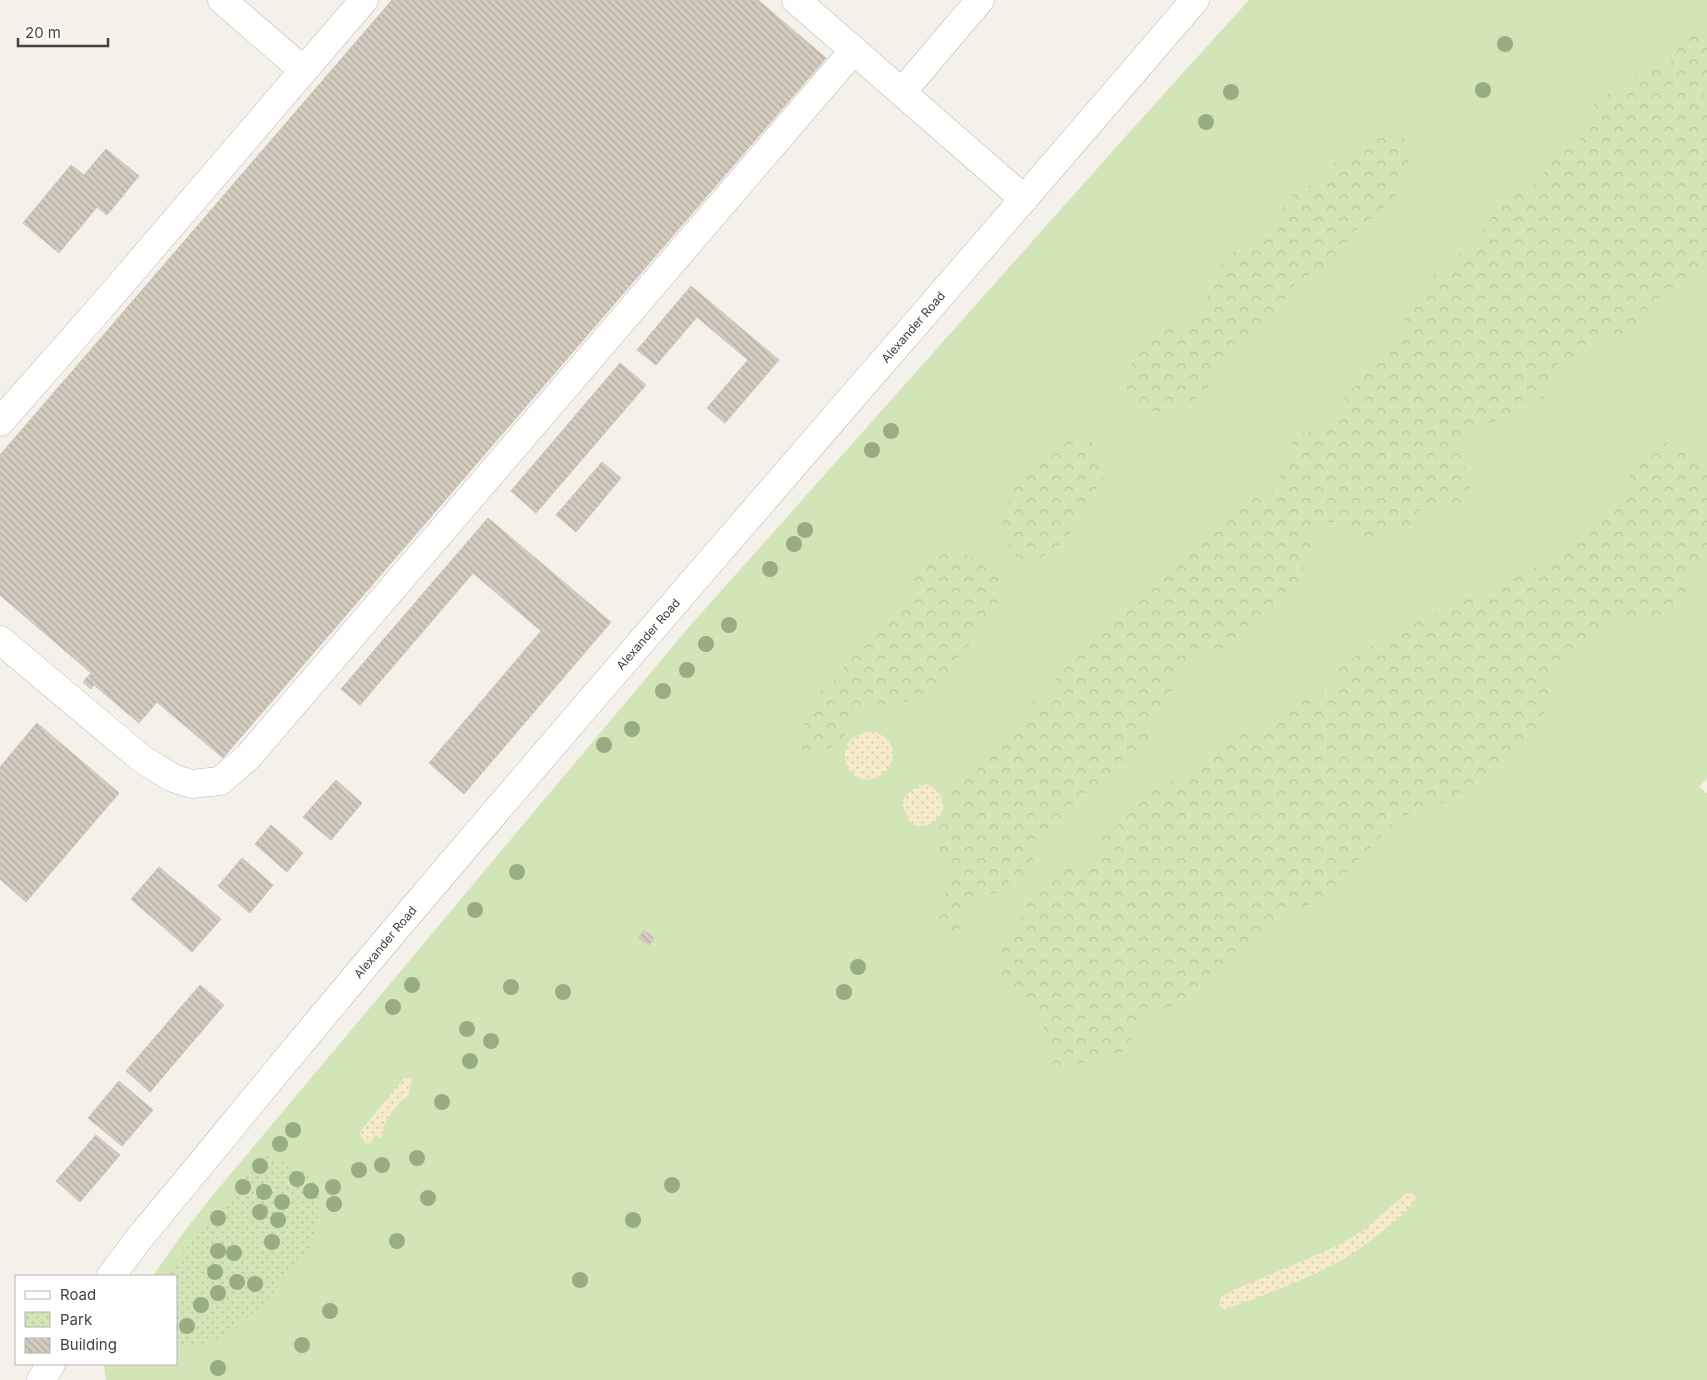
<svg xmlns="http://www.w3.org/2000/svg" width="1707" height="1380" viewBox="0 0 1707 1380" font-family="Inter,sans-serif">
  <defs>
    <pattern id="forest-crowns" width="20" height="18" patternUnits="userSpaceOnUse" patternTransform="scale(1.25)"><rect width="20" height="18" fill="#d2e5b6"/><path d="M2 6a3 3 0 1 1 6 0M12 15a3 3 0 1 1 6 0" fill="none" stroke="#b6c69d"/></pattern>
    <pattern id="sand-dots" width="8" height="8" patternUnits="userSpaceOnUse" patternTransform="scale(1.25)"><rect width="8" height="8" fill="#f5eac9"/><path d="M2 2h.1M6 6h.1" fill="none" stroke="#d3caad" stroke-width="1.8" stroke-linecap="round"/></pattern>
    <pattern id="park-dots" width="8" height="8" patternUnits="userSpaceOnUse" patternTransform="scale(1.25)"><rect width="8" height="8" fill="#d2e5b6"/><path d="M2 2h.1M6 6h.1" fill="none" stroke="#b6c69d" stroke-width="1.8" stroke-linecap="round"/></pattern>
    <pattern id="building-back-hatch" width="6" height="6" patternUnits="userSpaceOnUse" patternTransform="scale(1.25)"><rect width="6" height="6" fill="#d5ccc0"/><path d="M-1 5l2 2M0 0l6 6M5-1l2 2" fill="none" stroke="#afa79d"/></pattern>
  </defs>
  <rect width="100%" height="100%" fill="#f4f1ea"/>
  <!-- grass -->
  <path fill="#d2e5b6" d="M1249,0H1707V778L1699,787L1707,793V1380H106L104,1364H176V1276H153L180,1237L213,1195L688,628L1136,125Z"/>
  <!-- forest -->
  <path fill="url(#forest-crowns)" d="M1693,25L1707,32V89L1704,90L1703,104L1707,108V260L1703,274L1690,286L1665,293L1651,304L1635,331L1604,337L1584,358L1569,357L1553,367L1557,380L1543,398L1500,419L1471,431L1460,449L1469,480L1471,498L1456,507L1436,504L1423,505L1409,526L1376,538L1351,537L1338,522H1326L1319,525L1313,536L1308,559L1292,591L1274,608L1255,618L1240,634L1219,652H1207L1188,662L1176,684L1155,713L1147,740L1126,762L1111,773L1104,786L1093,792L1084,793L1076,809L1067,819L1038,834L1031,846L1034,862L1025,876C1013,878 1007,882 1001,892C984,895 976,897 964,911L965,922L959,930L950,932L939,929L935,921V913L944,901L945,888L950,879L948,865L942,863L938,859L941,841L937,820L940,815L952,806L953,802L950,799V795L954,789L956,780L979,763L990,753L999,737L1018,724L1029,704L1052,690L1060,669L1077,658L1083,643L1101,633L1126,610L1144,591L1180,565L1196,542L1236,502L1256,490L1268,493L1280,484C1281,461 1285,452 1298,434L1332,429L1340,402L1359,382L1366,368L1390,344L1400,329L1410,308L1430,277L1446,271L1459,254L1478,241L1487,223L1516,191L1532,185L1543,177L1547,162L1559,152L1579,143L1582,133L1592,121L1594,105L1605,95L1620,91L1627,77L1645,69H1661L1672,65L1670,55L1666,48L1667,43L1674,45L1679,33Z
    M1380,131L1398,134L1410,144C1409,166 1403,189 1388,205C1374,220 1347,229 1343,251L1330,262L1295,284L1289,299L1270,318L1250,333L1234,349L1217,360L1207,389L1192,402L1169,413L1142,409L1125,393L1124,381L1136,356L1153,333L1172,328L1191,329L1200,319L1216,269L1238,247L1264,241L1276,232L1278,214L1295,193L1314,183L1331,166L1349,152Z
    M1065,435H1080L1098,447L1102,456L1104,470L1102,486L1091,492L1092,501L1068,536L1053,550L1035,561L1018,560C1012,551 1005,540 1003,529C1002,525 1003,521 1004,518C1011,482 1039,458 1065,435Z
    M1663,441L1707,460V544L1692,574L1682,603L1652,619L1622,617L1576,646L1552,682L1543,720L1499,763L1451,800L1400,818L1355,863L1328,899L1304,907L1260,931L1179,1002L1135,1026L1129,1050L1097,1058L1064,1071L1052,1066L1045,1042L1043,1014L1034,998H1021L1003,980L997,956L1015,932L1027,905L1043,886L1062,876L1070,861L1089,866L1099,855L1101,835L1119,825L1152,789L1184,777L1196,764L1231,736L1273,726L1310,696L1337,687L1340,667L1384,638L1450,606L1490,590L1536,567L1576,541L1618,501L1634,468Z
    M950,549C971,555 983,562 1000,577L996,588L998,606L983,623L968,647L952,664L945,682L912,701L883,704L866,703L854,711L847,724L848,731C834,748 820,755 799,758L794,751C801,735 813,694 826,684C831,681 839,679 844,677V659L886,616L904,603L915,579L928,555Z"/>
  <!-- sand -->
  <path fill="url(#sand-dots)" d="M873,731C919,748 874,800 850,771C846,767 845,761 845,756C844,739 859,733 873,731Z
    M927,784C957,799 941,832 913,825L908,820L902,803C907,791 915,787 927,784Z
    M404,1078H410L412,1080L408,1097C400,1098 387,1120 383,1128L385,1132L381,1138L375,1135L370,1143L366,1144L359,1133Z
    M1413,1193L1416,1198C1410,1210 1396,1221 1384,1230C1371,1240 1358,1251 1344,1259C1310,1278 1261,1297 1224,1310L1219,1305L1221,1297L1231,1291L1337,1246L1365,1229L1405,1194Z"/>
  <!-- park -->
  <path fill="url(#park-dots)" d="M265,1155L315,1176L319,1197L318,1225L309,1249L268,1299L230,1334L217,1341L192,1346L176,1345V1276H163Z"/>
  <!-- building -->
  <path fill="url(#building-back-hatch)" stroke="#cfc3b4" d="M392,0H758L826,58L223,758L157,702L139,723L94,685L91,689L83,682L91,673L0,595V455Z
    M106,149L139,176L107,215L97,207L59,253L23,223L71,165L84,175Z
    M691,286L779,360L725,423L707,408L748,360L697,317L656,365L637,350Z
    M620,363L646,385L536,513L511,491Z
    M602,462L621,478L576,532L556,515Z
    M488,518L611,622L464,794L429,763L541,631L473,573L360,705L341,689Z
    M37,723L119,793L26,902L0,879V767Z
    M336,780L362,803L331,840L303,817Z
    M271,825L303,853L287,872L255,844Z
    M242,858L273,885L250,913L218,886Z
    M159,867L221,919L192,952L131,899Z
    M644,930L654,938L649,945L639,938Z
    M200,985L224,1005L150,1092L126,1071Z
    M119,1081L153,1110L122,1146L88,1118Z
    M96,1135L120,1155L80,1202L56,1181Z"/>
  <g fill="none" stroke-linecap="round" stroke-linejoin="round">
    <!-- minor casing -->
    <g stroke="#bfb8ad" stroke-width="29">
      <path id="minor" d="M222,0L303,70
        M796,0L1024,199
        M902,92L980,0
        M0,422L103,305L364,0
        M0,640L142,759L173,778L192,784L220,781L248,757L854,50
        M111,1276L141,1236C235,1123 327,1009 423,897C678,596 938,300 1195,0
        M41,1380L51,1364"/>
    </g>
    <!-- minor -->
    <use href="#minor" stroke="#fff" stroke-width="28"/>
  </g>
  <!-- trees -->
  <g fill="#98ad83">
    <circle cx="1505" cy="44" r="8"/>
    <circle cx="1483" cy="90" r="8"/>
    <circle cx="1231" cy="92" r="8"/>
    <circle cx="1206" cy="122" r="8"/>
    <circle cx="891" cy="431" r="8"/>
    <circle cx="872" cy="450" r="8"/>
    <circle cx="805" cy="530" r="8"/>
    <circle cx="794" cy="544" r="8"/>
    <circle cx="770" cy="569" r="8"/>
    <circle cx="729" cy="625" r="8"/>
    <circle cx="706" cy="644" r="8"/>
    <circle cx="687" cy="670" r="8"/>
    <circle cx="663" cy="691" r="8"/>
    <circle cx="632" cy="729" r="8"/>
    <circle cx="604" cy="745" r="8"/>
    <circle cx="517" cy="872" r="8"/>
    <circle cx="475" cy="910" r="8"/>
    <circle cx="858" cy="967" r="8"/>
    <circle cx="412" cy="985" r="8"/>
    <circle cx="511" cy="987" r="8"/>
    <circle cx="563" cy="992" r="8"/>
    <circle cx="844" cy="992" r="8"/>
    <circle cx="393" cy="1007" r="8"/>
    <circle cx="467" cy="1029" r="8"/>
    <circle cx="491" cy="1041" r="8"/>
    <circle cx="470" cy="1061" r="8"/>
    <circle cx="442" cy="1102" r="8"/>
    <circle cx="293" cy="1130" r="8"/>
    <circle cx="280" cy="1144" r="8"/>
    <circle cx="417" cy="1158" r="8"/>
    <circle cx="382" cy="1165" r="8"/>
    <circle cx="260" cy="1166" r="8"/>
    <circle cx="359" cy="1170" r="8"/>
    <circle cx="297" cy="1179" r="8"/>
    <circle cx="672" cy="1185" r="8"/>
    <circle cx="243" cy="1187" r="8"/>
    <circle cx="333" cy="1187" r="8"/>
    <circle cx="311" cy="1191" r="8"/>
    <circle cx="264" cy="1192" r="8"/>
    <circle cx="428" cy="1198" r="8"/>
    <circle cx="282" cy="1202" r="8"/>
    <circle cx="334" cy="1204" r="8"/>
    <circle cx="260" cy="1212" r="8"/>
    <circle cx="218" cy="1218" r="8"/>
    <circle cx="278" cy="1220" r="8"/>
    <circle cx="633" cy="1220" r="8"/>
    <circle cx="397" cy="1241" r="8"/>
    <circle cx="272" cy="1242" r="8"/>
    <circle cx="218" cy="1251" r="8"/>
    <circle cx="234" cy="1253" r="8"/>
    <circle cx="215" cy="1272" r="8"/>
    <circle cx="580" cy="1280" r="8"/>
    <circle cx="237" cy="1282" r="8"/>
    <circle cx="255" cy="1284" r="8"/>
    <circle cx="218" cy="1293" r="8"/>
    <circle cx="201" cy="1305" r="8"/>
    <circle cx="330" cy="1311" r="8"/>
    <circle cx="187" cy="1326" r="8"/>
    <circle cx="302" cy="1345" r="8"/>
    <circle cx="218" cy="1368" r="8"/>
  </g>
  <g text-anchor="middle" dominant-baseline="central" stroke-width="4" stroke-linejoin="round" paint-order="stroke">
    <!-- street labels -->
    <g font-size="12" fill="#474139" stroke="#fff">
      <text transform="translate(913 327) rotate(-49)">Alexander Road</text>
      <text transform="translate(648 634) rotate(-49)">Alexander Road</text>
      <text transform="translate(385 942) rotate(-50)">Alexander Road</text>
    </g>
  </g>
  <!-- legend -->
  <rect x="15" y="1275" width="162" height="90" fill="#ffffff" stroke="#b5b3b0"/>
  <rect x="25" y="1291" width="25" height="8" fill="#ffffff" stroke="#b5b3b0"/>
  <text x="60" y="1300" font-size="15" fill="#474139">Road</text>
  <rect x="25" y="1312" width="25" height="15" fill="url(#park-dots)" stroke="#b5b3b0"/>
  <text x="60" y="1325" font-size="15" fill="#474139">Park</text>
  <rect x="25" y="1338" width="25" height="15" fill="url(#building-back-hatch)" stroke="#b5b3b0"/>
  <text x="60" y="1350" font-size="15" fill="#474139">Building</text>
  <!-- scale -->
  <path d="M18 38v8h90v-8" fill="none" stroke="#474139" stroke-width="2.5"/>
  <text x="25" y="38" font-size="15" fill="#474139" stroke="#ffffff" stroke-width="4" paint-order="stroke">20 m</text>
</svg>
